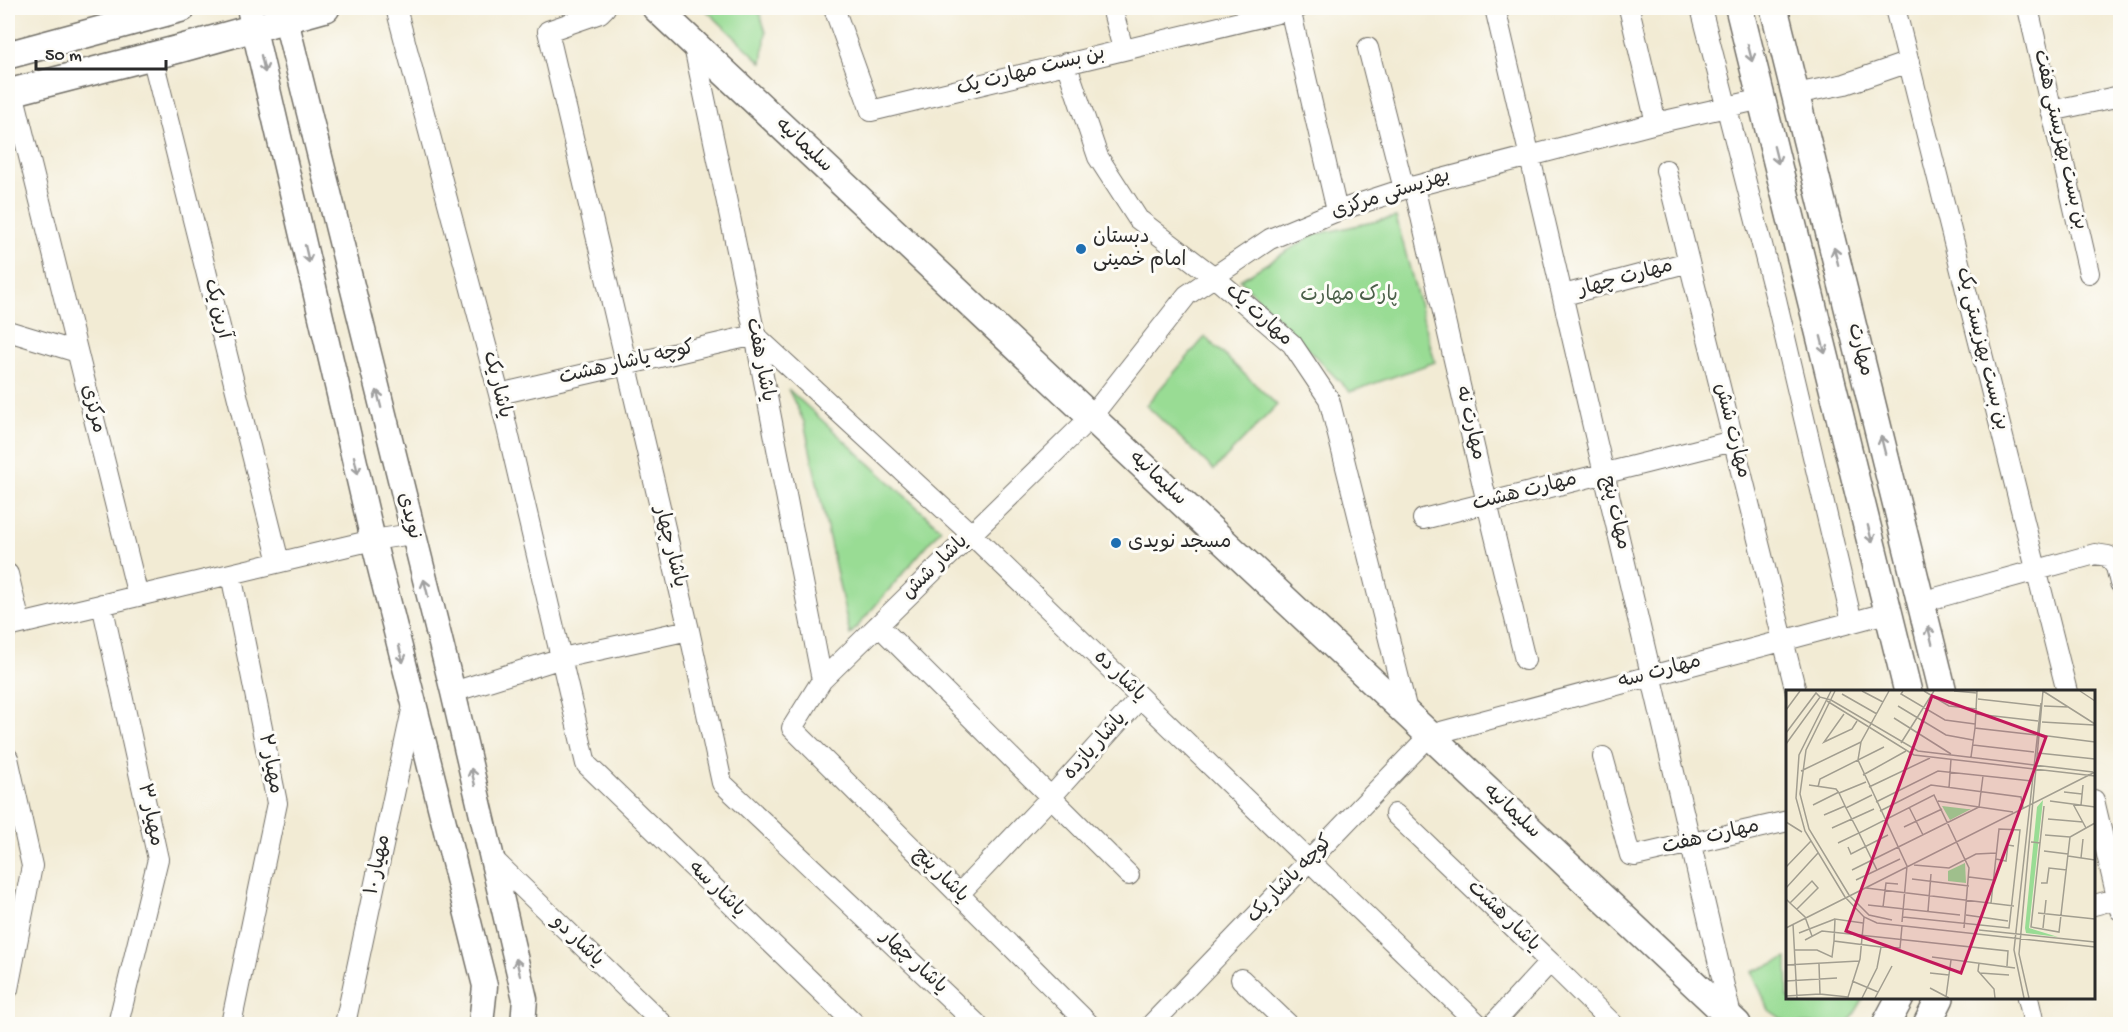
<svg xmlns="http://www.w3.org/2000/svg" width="2128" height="1032" viewBox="0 0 2128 1032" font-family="'Gochi Hand','Playpen Sans Arabic',sans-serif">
  <rect width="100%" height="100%" fill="#fdfcf7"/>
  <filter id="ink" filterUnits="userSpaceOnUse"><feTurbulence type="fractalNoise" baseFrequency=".0167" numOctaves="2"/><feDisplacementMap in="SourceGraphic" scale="12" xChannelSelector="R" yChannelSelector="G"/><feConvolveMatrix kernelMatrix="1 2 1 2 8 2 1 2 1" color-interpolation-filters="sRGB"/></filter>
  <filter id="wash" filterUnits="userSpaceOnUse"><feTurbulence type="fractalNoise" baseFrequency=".008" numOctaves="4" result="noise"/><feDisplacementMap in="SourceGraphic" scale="24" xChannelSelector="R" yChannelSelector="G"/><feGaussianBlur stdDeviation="1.35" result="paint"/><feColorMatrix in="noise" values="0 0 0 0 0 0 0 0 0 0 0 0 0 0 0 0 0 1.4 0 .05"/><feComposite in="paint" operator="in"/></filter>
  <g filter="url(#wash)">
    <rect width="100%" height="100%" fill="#f2ebd4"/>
    <!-- green -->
    <path fill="#99dc94" stroke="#628460" stroke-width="1.5" d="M704,8H758L766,32L762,63Z
      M1396,217L1435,362L1350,392L1240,280L1313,235Z
      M1205,337L1277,405L1214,470L1146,405Z
      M788,389L941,529L850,635L804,422Z
      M1787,958L1788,998H1864L1848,1024H1789L1769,1010L1752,972Z"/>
  </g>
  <g filter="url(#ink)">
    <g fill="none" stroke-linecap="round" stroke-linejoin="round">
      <!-- minor casing -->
      <g stroke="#716e66" stroke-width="22">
        <path id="minor" d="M396,8L499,394L586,764L855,1024
          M605,8L600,13L548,31L689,630L722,783L977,1024
          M834,8L871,111L1298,8
          M1112,8L1123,49
          M1495,8L1732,1020
          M1629,8L1656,123
          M1701,8L1776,299L1852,622
          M1895,8L2067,692
          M2028,8L2089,273
          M1290,9L1337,211
          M693,42L755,335L822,680
          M1368,48L1404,189
          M152,56L279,562
          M1066,63L1098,157L1138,219L1214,277L1292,344L1329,399L1408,715
          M1795,94L1845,84L1909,62
          M2051,111L2120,96
          M1666,170L1796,692
          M1414,186L1487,503L1525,660
          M1564,295L1689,262
          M8,331L77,352
          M499,394L755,335L971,534L1478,1024
          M1423,519L1733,441
          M8,574L20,623
          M138,596L373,540L412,534
          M1921,602L2095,554L2108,556L2116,567L2120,583
          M102,604L158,859L118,1024
          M878,625L1129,875
          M8,627L138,596L13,92
          M453,692L562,658L689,630
          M1603,757L1630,855L1635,856L1788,821
          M8,758L32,866L8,989
          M2094,800L2120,910
          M1395,814L1550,962L1493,1024
          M492,858L663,1024
          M959,894L1051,797L1140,698
          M2094,905L2120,898
          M1550,962L1613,1024
          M1241,979L1288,1024
          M2028,998L2034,1024
          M231,1024L277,803L231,574
          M345,1024L413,705
          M1089,1024L792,728L822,680L1091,417L1187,295L1270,239L1337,211L1404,189L1656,123L1762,99
          M1152,1024L1430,735L1890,612"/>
      </g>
      <!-- tertiary casing -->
      <g stroke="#716e66" stroke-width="27">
        <path id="tertiary" d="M249,8L373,540L485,986L481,1024
          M283,8L453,692L525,999L523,1024"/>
      </g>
      <!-- secondary casing -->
      <g stroke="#716e66" stroke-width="30">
        <path id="secondary" d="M656,8L1737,1024
          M1739,8L1908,692
          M1774,8L1943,692
          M8,55L182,8
          M8,93L179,49L326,8
          M1886,1024L1900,998
          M1927,1024L1940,998"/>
      </g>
      <!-- minor -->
      <use href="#minor" stroke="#fff" stroke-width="20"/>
      <!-- tertiary -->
      <use href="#tertiary" stroke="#fff" stroke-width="24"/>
      <!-- secondary -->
      <use href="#secondary" stroke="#fff" stroke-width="27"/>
    </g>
    <!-- one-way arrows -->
    <defs><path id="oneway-shaft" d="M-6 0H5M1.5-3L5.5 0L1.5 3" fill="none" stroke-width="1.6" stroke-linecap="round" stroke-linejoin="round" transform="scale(1.5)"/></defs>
    <g stroke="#a0a0a0">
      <use href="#oneway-shaft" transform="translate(1750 53) rotate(76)"/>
      <use href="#oneway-shaft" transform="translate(263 64) rotate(77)"/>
      <use href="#oneway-shaft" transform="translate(1776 155) rotate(76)"/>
      <use href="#oneway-shaft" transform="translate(307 254) rotate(77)"/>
      <use href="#oneway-shaft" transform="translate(1836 256) rotate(-104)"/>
      <use href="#oneway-shaft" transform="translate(1823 345) rotate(76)"/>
      <use href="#oneway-shaft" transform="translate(379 399) rotate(-104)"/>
      <use href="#oneway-shaft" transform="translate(1883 445) rotate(-104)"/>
      <use href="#oneway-shaft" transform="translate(356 465) rotate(77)"/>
      <use href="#oneway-shaft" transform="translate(1870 534) rotate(76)"/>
      <use href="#oneway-shaft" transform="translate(426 588) rotate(-104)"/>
      <use href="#oneway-shaft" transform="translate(1930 635) rotate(-104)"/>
      <use href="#oneway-shaft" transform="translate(401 654) rotate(76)"/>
      <use href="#oneway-shaft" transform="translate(473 777) rotate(-103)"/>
      <use href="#oneway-shaft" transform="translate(518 967) rotate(-103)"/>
    </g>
  </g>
  <!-- markers -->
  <g fill="#1f6fb2" stroke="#fdfcf7" stroke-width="2">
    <circle cx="1081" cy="249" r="6"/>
    <circle cx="1116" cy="543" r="6"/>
  </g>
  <g text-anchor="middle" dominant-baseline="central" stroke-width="6" stroke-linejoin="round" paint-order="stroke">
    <!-- street labels -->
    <g font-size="20" fill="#2b2b2b" stroke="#fdfcf7">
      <text transform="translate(1031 72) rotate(-14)">بن بست مهارت یک</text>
      <text transform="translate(2059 140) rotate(77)">بن بست بهزیستی هفت</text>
      <text transform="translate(803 146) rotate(43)">سلیمانیه</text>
      <text transform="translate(1391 195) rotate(-18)">بهزیستی مرکزی</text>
      <text transform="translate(1626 279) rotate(-15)">مهارت چهار</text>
      <text transform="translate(216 309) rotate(76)">آرین یک</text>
      <text transform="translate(1258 316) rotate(42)">مهارت یک</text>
      <text transform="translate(1981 349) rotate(76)">بن بست بهزیستی یک</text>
      <text transform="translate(1859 350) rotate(76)">مهارت</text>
      <text transform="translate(759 360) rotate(79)">یاشار هفت</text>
      <text transform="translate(627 364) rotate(-13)">کوچه یاشار هشت</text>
      <text transform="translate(496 385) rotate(76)">یاشار یک</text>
      <text transform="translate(92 409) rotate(76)">مرکزی</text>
      <text transform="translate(1469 423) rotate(77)">مهارت نه</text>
      <text transform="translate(1731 431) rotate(76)">مهارت شش</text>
      <text transform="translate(1157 479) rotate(43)">سلیمانیه</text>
      <text transform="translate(1525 493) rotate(-14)">مهارت هشت</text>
      <text transform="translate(1614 513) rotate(77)">مهات پنج</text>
      <text transform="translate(408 516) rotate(76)">نویدی</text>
      <text transform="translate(669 547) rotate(76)">یاشار چهار</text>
      <text transform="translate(936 568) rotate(-44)">یاشار شش</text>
      <text transform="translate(1660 673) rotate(-15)">مهارت سه</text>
      <text transform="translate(1119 677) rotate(44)">یاشار ده</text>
      <text transform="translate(1096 747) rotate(-48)">یاشار یازده</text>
      <text transform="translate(269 764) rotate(79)">مهیار ۲</text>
      <text transform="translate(1511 812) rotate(43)">سلیمانیه</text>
      <text transform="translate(149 815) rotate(78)">مهیار ۳</text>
      <text transform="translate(1711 838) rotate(-13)">مهارت هفت</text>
      <text transform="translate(379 865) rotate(-78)">مهیار ۱۰</text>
      <text transform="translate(940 876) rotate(45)">یاشار پنج</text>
      <text transform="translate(1291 880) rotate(-46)">کوچه یاشار یک</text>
      <text transform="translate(716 890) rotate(44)">یاشار سه</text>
      <text transform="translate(1503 917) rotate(44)">یاشار هشت</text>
      <text transform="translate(577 942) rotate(44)">یاشار دو</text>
      <text transform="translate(913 963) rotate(43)">یاشار چهار</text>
    </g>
    <!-- poi labels -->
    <g font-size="20" fill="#2b2b2b" stroke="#fdfcf7" text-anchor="start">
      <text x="1093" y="238">دبستان<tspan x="1093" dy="23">امام خمینی</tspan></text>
      <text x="1128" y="543">مسجد نویدی</text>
    </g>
    <!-- park labels -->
    <g font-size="20" fill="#4c604a" stroke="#fdfcf7">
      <text x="1349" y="296">پارک مهارت</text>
    </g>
  </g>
  <!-- overview -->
  <g transform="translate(1786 690)">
    <rect width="309" height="309" fill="#f2ebd4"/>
    <path d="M257,110L243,238L272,247L240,243L239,238L251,117ZM156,116L181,119H185L164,130ZM179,173L180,193L162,191V181Z" fill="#99dc94"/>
    <path fill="none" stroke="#a29e90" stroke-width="1.5" d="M45,1L13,65L10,108L19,141L59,207M49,1L20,60L14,104L23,139L63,205M76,1L97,12M103,1L75,52L72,70L121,176L116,232M117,1L115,4L159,30L189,34M138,1L163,16L191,19M168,1L191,3M191,1L189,38L250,45M257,1L309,34M294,1L309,11M56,4L91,24M192,9L254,16M41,11L128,65L309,86M112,16L160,45L187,50M258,16L282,17M0,20L14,1M58,24L38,52L66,39L71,31M190,24L252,31M108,28L165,64M256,32L308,35M0,43L30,3L34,7M254,45L309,52M115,53L148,1M0,54L34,7L45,10L132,61L307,82M187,55L248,62M252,63L309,69M185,67L189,38M15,81L75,52M77,85L120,61M23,95L50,99L53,103L80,92M32,97L34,89L98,57M83,97L144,68M163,98L165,69M278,102L296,104M53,103L60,118L86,105M152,111L227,122M264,111L309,117M90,112L152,81L246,91M287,114L300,138M27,115L53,102M295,115L297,95M123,117L137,145M94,121L145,95L235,107L237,118M38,125L59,116M262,129L297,132M0,132L16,142M118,137L156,119M46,138L88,119M259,145L284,147M245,152L254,153L245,237L273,242L284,147L309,133M52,153L73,143L60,118M254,153L258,116M62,157L65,164L102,145M258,161L282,164M282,166L309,170M295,168L297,149M114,169L91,180L73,143L148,105L183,178L178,238M210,169L220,171L222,155L228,156M128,175L163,178L190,164L210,163M0,177L25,151M66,180L193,117L197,86M183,187L207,190M126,189L183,196M70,190L91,180M255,193H261L263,178L281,180M0,198L32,163M80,198L228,216M63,205L83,225L106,230M59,207L78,227L91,233L309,257M0,209L4,213L26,191L32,198L11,219M4,213L19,227L26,246M82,215L174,225M97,217L100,193L112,194M142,221L145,184M252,223L309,229M180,225L222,231M117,227L223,238L234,140L213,139L205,213M77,233L49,229L48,251L95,257M7,234L11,308M0,238L309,82M257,238L260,210M193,240L309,252M13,243L49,229M19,250L36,241L222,261L221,276M8,260H31L46,267L48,251M146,267L229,278M193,273L192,281L208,299L209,308M33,274L34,304L62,307L74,269L78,227M0,275L73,271M144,283L163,285M194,283L223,285M0,291L51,288M66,291L92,302M144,298L163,308M0,306L34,304M160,307L165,270M76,308L91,278L95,257L114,258L116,236M89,308L106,276M238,308L228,260L255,13M243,308L233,264L257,1"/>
    <path fill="#c2185b" fill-opacity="0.15" stroke="#c2185b" stroke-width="3" d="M146,6L260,47L175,283L60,241Z"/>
    <rect width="309" height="309" fill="none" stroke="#2b2b2b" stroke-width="3"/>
  </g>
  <!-- margin -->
  <rect width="2128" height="1032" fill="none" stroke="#fdfcf7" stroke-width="30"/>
  <!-- scale -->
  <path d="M36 60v9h130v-9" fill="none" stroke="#2b2b2b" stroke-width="3"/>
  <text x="45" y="60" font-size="18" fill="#2b2b2b" stroke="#fdfcf7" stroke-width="4.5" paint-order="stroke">50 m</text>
</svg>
